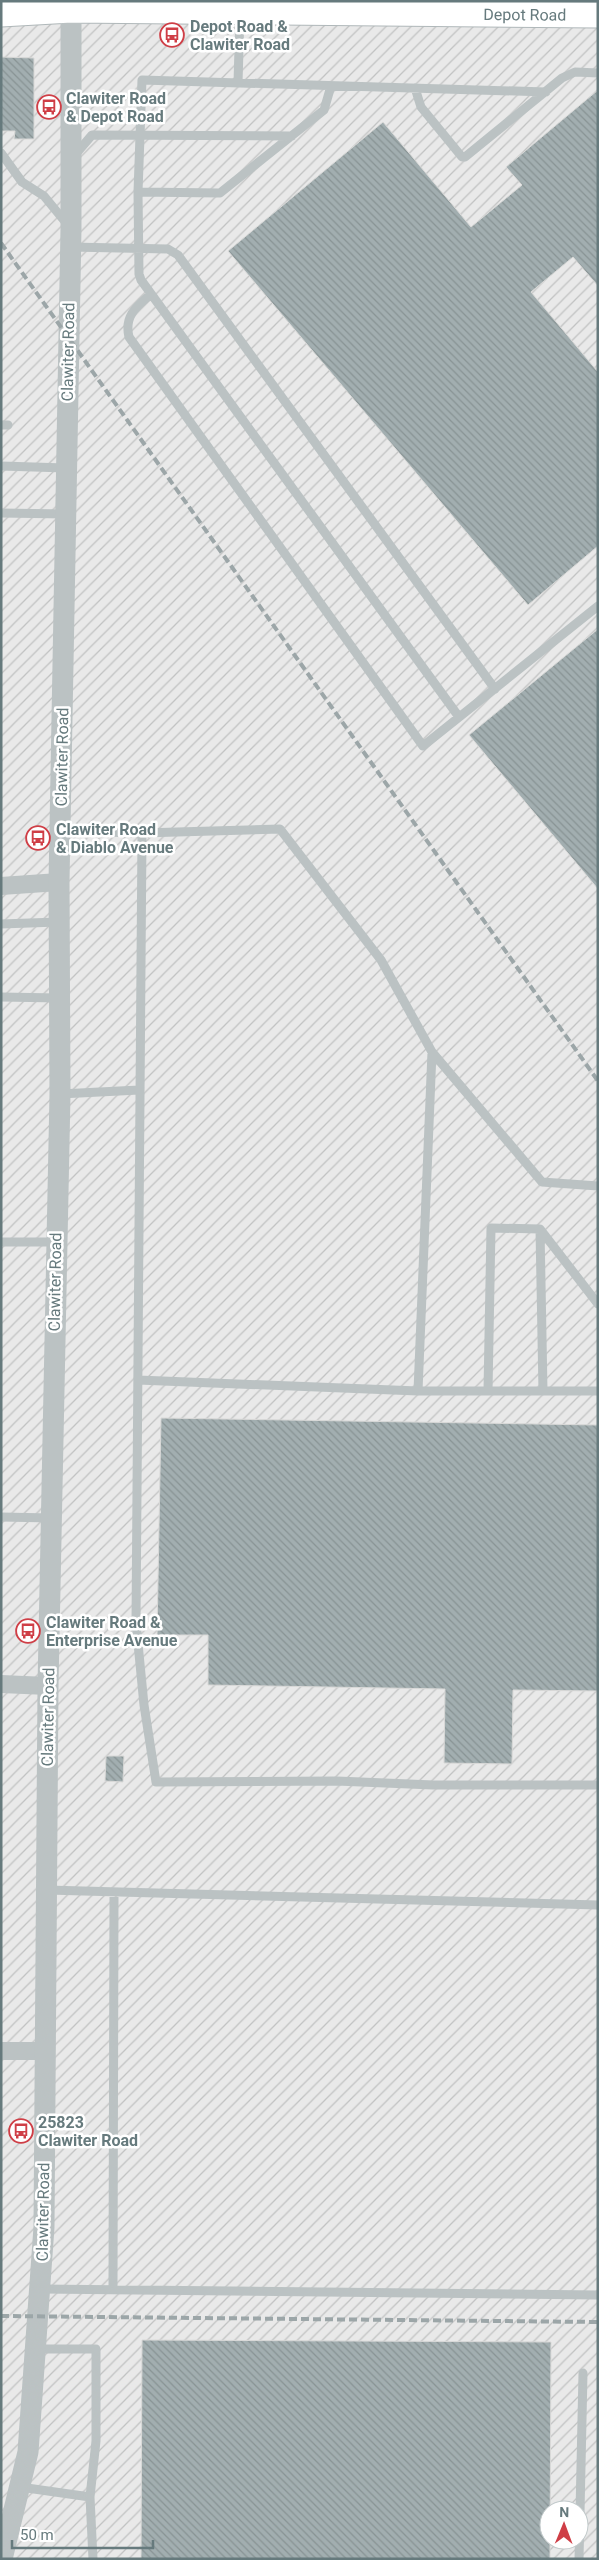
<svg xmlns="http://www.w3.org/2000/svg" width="599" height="2560" viewBox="0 0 599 2560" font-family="Roboto,sans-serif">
  <defs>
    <pattern id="industrial-furrows" width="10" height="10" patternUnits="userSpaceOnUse" patternTransform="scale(1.25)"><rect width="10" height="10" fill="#e9e9e9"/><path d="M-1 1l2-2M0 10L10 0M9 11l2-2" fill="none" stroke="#c1c2c2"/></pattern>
    <pattern id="building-back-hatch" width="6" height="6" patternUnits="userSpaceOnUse" patternTransform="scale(1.25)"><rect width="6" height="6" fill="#a2aeb0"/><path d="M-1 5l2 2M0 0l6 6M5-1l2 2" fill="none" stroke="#889394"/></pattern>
  </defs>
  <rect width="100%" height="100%" fill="#f8f7f5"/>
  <!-- industrial -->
  <path fill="url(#industrial-furrows)" fill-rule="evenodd" d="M1,1H598V2559H1ZM549,2510H579V2540H549Z"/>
  <!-- building -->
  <path fill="url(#building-back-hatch)" stroke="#d9d9d8" d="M1,57L34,58V139H14L15,131H1Z
    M598,90V286L573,257L531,292L598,372V546L528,605L228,251L383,122L471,227L522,185L506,167Z
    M598,629V889L469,735Z
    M161,1418L598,1425V1691L513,1690L512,1764L444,1763L445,1689L208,1685V1635H157Z
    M106,1756H124L123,1782L105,1781Z
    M142,2340L551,2342L550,2559H141Z"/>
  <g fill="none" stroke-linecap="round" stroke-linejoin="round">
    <!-- secondary casing -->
    <g stroke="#b0b8ba" stroke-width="27">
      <g id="secondary">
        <path id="s1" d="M1,14L71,10L598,15"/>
      </g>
    </g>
    <!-- service -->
    <path stroke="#bbc2c3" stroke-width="9" d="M238,83L240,14
      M415,88L421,107L462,157H465L562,78L575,72L598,73
      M1,153L22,182L44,196L67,224
      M74,156L92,135L292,136
      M138,192L220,193L324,110L331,86
      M70,247L168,249L178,255L495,689
      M151,294C136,307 124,316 129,337L423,746L598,606
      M1,425H8
      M1,466L66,468
      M1,513L66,514
      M459,717L141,280L139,274L138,192L142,80L546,92
      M60,831L142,833L280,829L381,960L432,1052L542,1182L598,1186
      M142,833L136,1623L144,1705L156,1782L337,1781L433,1785H598
      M1,924L58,922
      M1,997L59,998
      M60,1094L139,1090
      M540,1229L543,1391
      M1,1242H56
      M138,1380L418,1391H598
      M418,1391L432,1052
      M488,1391L491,1228L540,1229L598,1304
      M1,1517L52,1518
      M47,1890L598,1905
      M113,2288L114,1893
      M41,2289L598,2295
      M36,2349H96V2441L90,2497L93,2559
      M20,2487L90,2497
      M579,2559L583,2373"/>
    <!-- minor -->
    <path stroke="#bbc2c3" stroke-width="18" d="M1,886L59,882
      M1,1684L48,1686
      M1,2051H44"/>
    <!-- tertiary -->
    <path stroke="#bbc2c3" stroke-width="21" d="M2,2559L28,2452L44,2227L48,1686L60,1094L59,882L71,228V1"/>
    <!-- secondary -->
    <use href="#secondary" stroke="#fff" stroke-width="25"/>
    <!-- rail -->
    <path stroke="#9ca6a8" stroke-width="4" stroke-dasharray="8 4" stroke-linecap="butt" d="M1,243L598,1081
      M1,2316L598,2322"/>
  </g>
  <!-- icons -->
  <defs>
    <g id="bus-ring" transform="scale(1.25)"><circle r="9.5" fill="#fff" stroke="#cf3e46" stroke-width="1.5"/><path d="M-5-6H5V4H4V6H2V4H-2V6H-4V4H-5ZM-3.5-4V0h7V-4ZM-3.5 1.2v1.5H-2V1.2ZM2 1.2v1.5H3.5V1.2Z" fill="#cf3e46"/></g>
  </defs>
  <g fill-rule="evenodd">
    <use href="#bus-ring" x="172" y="35"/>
    <use href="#bus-ring" x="49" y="107"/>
    <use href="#bus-ring" x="38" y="838"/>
    <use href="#bus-ring" x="28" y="1631"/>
    <use href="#bus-ring" x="21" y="2131"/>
  </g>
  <g text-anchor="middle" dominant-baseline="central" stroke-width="5" stroke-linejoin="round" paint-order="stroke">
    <!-- street labels -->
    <g font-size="16" fill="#667a7d" stroke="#fff">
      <text stroke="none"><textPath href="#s1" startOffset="524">Depot Road</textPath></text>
      <text transform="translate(68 352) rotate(-89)">Clawiter Road</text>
      <text transform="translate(62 757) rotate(-89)">Clawiter Road</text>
      <text transform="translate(55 1282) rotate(-89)">Clawiter Road</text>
      <text transform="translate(48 1717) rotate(-89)">Clawiter Road</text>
      <text transform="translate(43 2212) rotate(-89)">Clawiter Road</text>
    </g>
    <!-- poi labels -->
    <g font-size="16" font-weight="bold" fill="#667a7d" stroke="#fff" text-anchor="start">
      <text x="190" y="26">Depot Road &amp;<tspan x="190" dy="18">Clawiter Road</tspan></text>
      <text x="66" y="98">Clawiter Road<tspan x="66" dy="18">&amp; Depot Road</tspan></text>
      <text x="56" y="829">Clawiter Road<tspan x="56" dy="18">&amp; Diablo Avenue</tspan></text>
      <text x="46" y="1622">Clawiter Road &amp;<tspan x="46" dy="18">Enterprise Avenue</tspan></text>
      <text x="38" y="2122">25823<tspan x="38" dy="18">Clawiter Road</tspan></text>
    </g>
  </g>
  <!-- border -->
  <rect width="599" height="2560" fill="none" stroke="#667a7d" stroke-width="5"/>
  <!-- north arrow -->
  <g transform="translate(564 2525) rotate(1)"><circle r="24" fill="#ffffff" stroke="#c2cacb"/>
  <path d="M0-4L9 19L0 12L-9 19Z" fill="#cf3e46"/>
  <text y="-8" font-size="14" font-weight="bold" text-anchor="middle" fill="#667a7d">N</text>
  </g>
  <!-- scale -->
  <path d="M12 2540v8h141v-8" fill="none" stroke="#667a7d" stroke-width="2.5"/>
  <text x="20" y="2540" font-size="15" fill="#667a7d" stroke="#ffffff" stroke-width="4" paint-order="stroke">50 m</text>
</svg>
